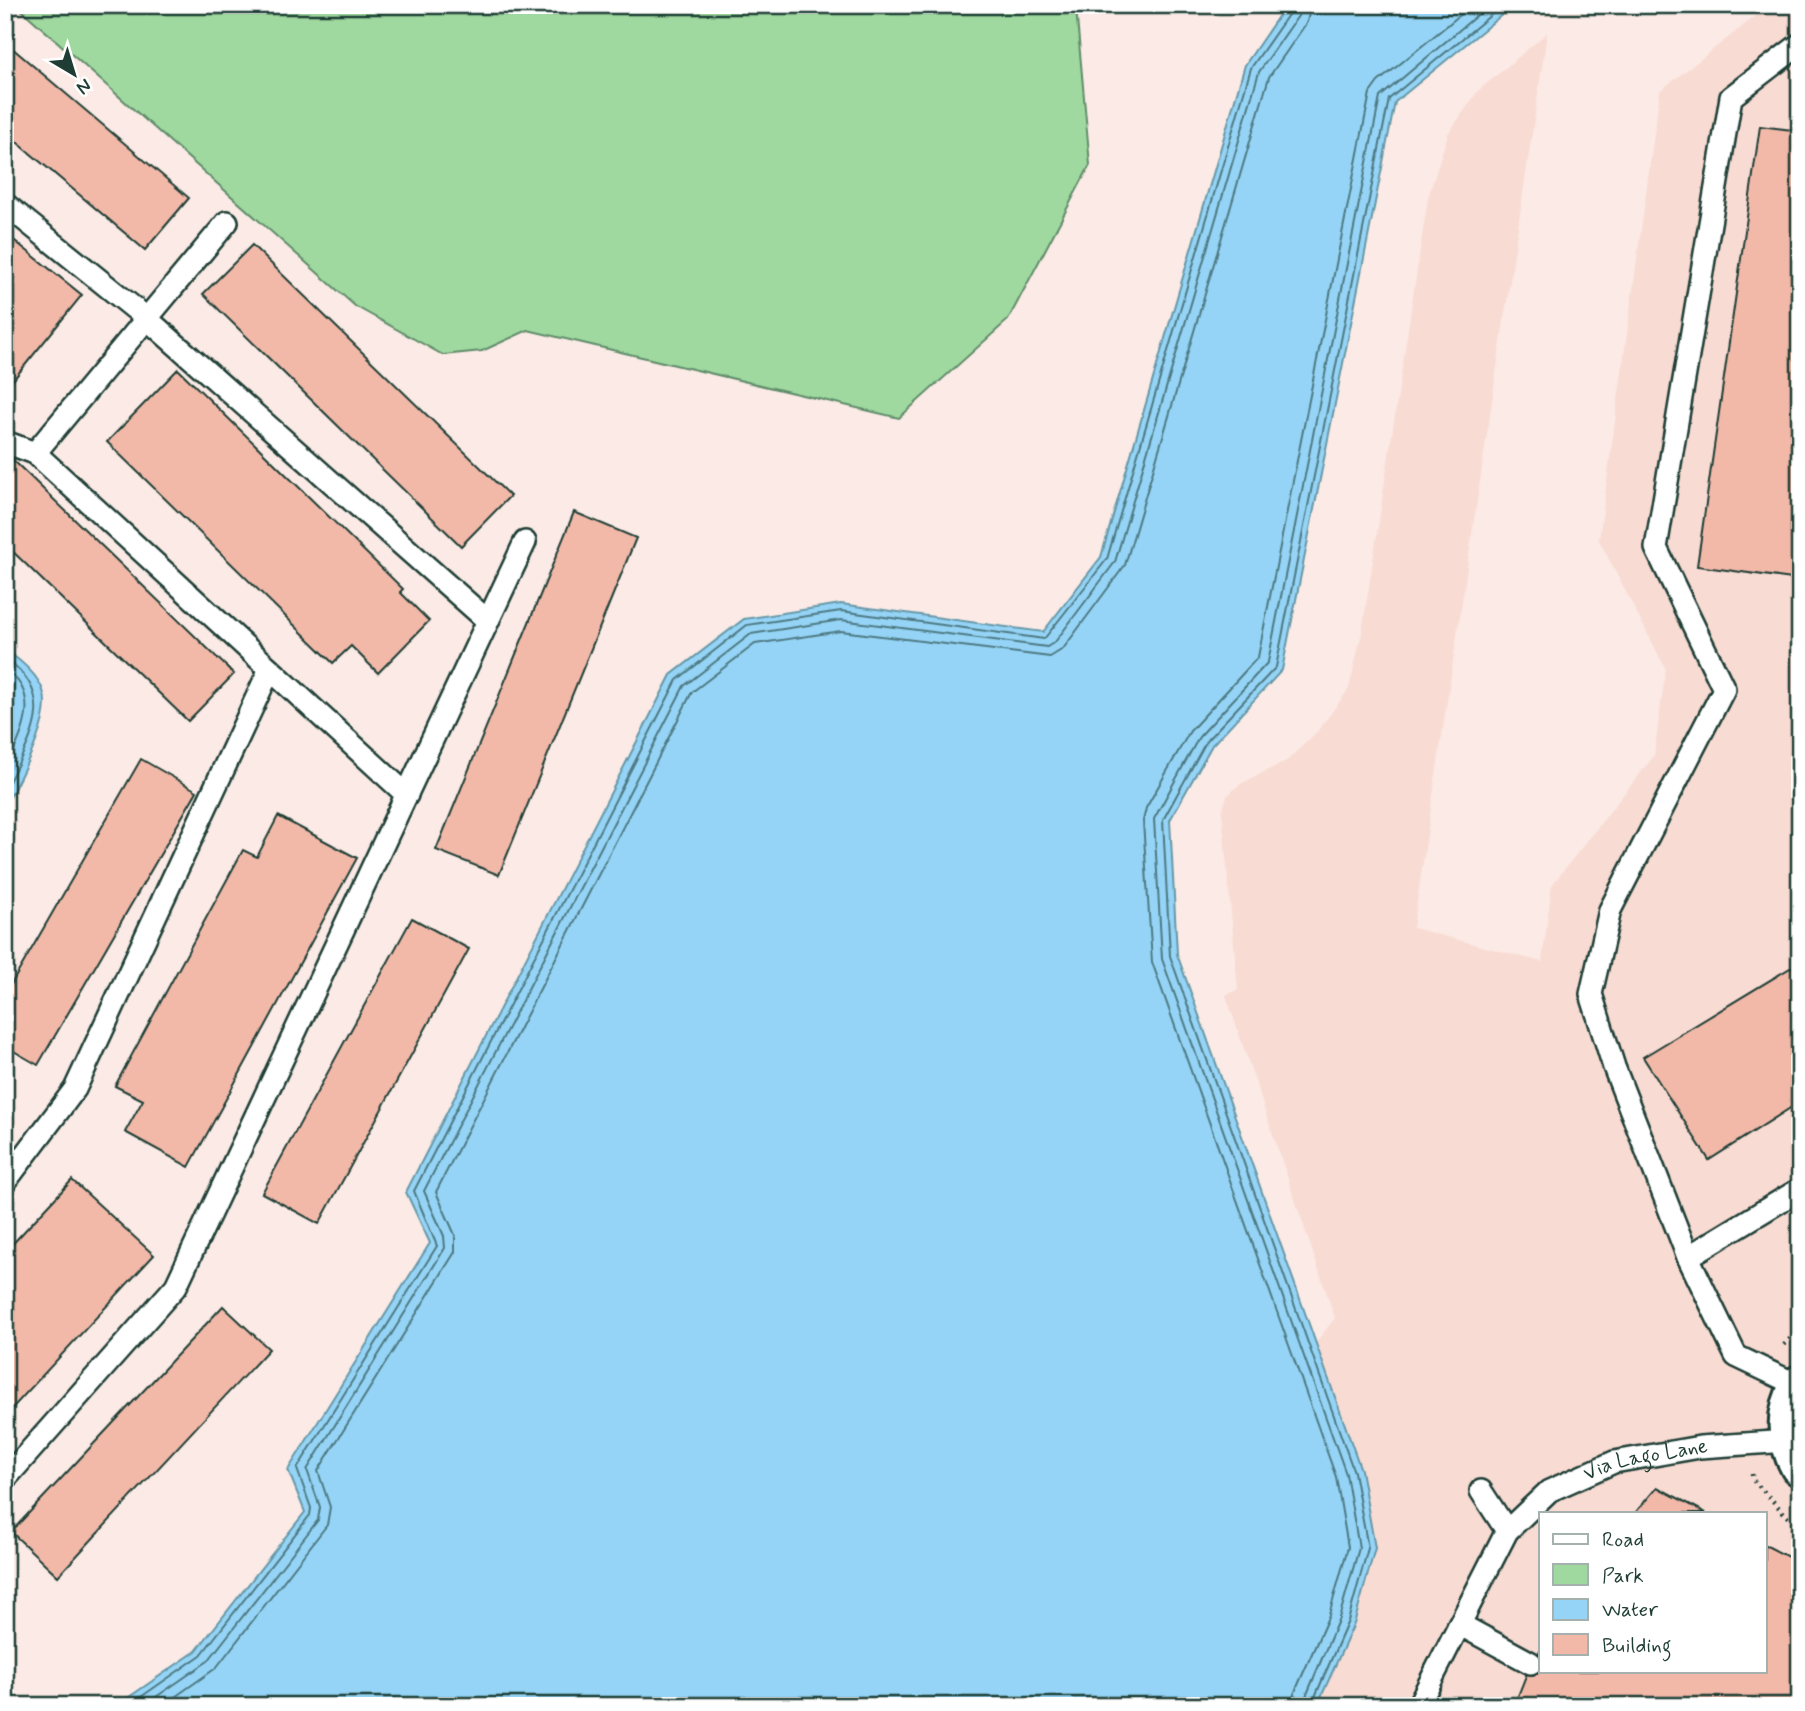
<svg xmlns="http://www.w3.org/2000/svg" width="1805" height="1711" viewBox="0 0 1805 1711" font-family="Mynerve,sans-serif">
  <rect width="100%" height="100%" fill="#fbeae5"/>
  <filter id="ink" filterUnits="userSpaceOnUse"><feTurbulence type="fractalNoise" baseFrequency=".0143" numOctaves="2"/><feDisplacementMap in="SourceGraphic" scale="14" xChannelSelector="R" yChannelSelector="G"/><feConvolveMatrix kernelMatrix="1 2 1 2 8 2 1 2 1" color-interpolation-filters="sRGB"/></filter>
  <g filter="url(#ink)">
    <!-- built -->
    <path fill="#f8dbd3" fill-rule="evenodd" d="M1770,5H1800V1706H1034L1335,1318L1226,995L1238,990L1222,811L1227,796L1239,785L1288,760L1317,732L1349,689L1362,633L1428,198L1448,134L1478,91L1547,33L1413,928L1542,962L1552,885L1654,756L1666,669L1599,540L1660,91ZM1541,1513H1765V1671H1541Z"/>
    <!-- green -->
    <path fill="#9fd99f" stroke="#5f8b6a" stroke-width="2" d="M16,5H1070L1076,8L1090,165L1008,320L899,418L528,330L482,351L443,355L355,306Z"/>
    <!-- water -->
    <path fill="#95d4f6" stroke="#6698a8" stroke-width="2" d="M1286,5H1514L1395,102L1282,670L1212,745L1170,820L1177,954L1361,1470L1375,1548L1354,1624L1317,1706H116L196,1651L305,1512L288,1470L430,1243L406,1192L671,675L744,619L841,604L1043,632L1101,557L1245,65Z
      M5,650C19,659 40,676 44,694C51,723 18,780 5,807Z"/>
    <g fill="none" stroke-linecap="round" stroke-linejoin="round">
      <!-- shore -->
      <path stroke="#4e7982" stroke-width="2" d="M5,658C62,698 28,741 5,790
        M5,669C44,696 21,736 5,769
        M128,1706L201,1655L310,1515L311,1508L297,1469L437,1246L414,1191L677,680L747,625L841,611L1044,639L1107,559L1251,68L1290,12L1291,5
        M143,1706L208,1661L318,1520L320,1507L307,1470L445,1248L444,1236L424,1191L684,686L751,634L841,620L1047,647L1055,642L1115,562L1259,72L1298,16L1300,5
        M162,1706L216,1668L327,1525L330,1507L318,1471L455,1252V1235L436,1192L692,692L755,644L841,631L1050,657L1063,649L1125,565L1269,77L1307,22L1311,5
        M1292,1706L1294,1694L1329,1615L1348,1547L1336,1477L1152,962L1143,821L1146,808L1190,731L1258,657L1370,93L1378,82L1472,5
        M1302,1706L1339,1618L1359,1548L1346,1474L1162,959L1154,819L1199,737L1268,662L1380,97L1489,5
        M1311,1706L1348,1621L1368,1548L1354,1472L1170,956L1163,820L1207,740L1276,667L1389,99L1503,5"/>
    </g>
    <!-- building -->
    <path fill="#f2b9a9" stroke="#1f3d34" stroke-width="2" d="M5,42L189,198L145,250L5,132Z
      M1760,126L1800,131V580L1697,566Z
      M5,233L82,295L9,385L5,382Z
      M252,245L510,496L461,546L203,294Z
      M178,369L403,589L400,592L429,621L378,673L351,646L333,663L107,442Z
      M11,458L234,674L188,721L5,544V464Z
      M574,512L636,538L499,875L436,850Z
      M141,759L197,791L38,1065L5,1046V995Z
      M278,816L357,858L189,1167L125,1132L143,1100L115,1086L243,850L257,857Z
      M412,918L469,949L319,1224L262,1193Z
      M1800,962V1111L1795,1105L1709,1160L1643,1057Z
      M72,1180L154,1255L5,1416V1252Z
      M223,1306L269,1349L58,1576L11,1532Z
      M1657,1487L1706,1513H1635Z
      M1765,1545L1800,1563V1706H1514L1531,1663L1541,1650V1671H1765Z"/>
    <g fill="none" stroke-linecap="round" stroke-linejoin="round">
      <!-- lane casing -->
      <g stroke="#1f3d34" stroke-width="26">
        <g id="lane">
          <path d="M5,204L145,317L488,621"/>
          <path d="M5,442L35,453L407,795"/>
          <path d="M35,453L227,222"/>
          <path d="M5,1182L75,1089L270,669"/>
          <path d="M1688,1257L1614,1067L1591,994L1610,910L1724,689L1656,548L1731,97L1800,44"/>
          <path d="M1799,1386L1736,1356L1688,1257L1800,1189"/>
          <path d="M5,1479L176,1286L525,542"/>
          <path d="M1481,1491L1507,1531"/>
          <path d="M1459,1624L1531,1663"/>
          <path id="s1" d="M1418,1706L1507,1531L1549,1491L1614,1462L1700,1447L1789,1441"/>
        </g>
      </g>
      <!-- street casing -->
      <g stroke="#1f3d34" stroke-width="44">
        <path id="street" d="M1800,1385C1785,1412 1785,1439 1800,1466"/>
      </g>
      <!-- path -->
      <path stroke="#1f3d34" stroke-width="4.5" stroke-dasharray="2 5" stroke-linecap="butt" d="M1784,1345L1800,1328
        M1752,1474L1753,1480L1800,1530"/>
      <!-- lane -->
      <use href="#lane" stroke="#fff" stroke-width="21"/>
      <!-- street -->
      <use href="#street" stroke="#fff" stroke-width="38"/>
    </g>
  </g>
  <g text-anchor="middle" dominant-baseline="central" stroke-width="5" stroke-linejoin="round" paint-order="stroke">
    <!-- street labels -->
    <g font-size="21" fill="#1f3d34" stroke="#fff">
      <text stroke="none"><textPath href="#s1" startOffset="357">Via Lago Lane</textPath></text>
    </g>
  </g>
  <!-- margin -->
  <rect width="1805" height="1711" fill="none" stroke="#fff" stroke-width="28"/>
  <rect x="14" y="14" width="1777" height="1683" fill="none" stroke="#1f3d34" stroke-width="2.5" filter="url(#ink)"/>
  <!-- legend -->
  <rect x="1539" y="1512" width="228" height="161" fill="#ffffff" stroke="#a5b1ae" stroke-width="2"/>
  <rect x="1553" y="1534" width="35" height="10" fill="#ffffff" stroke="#a5b1ae" stroke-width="2"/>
  <text x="1602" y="1546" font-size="21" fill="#1f3d34">Road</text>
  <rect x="1553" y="1564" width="35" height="21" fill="#9fd99f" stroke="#a5b1ae" stroke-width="2"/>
  <text x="1602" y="1582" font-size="21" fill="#1f3d34">Park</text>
  <rect x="1553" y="1599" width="35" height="21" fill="#95d4f6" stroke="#a5b1ae" stroke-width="2"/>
  <text x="1602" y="1616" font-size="21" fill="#1f3d34">Water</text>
  <rect x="1553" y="1634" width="35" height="21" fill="#f2b9a9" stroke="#a5b1ae" stroke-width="2"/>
  <text x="1602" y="1652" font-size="21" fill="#1f3d34">Building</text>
  <!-- north arrow -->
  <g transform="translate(74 74) rotate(142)" stroke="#ffffff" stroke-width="5" paint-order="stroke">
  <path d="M0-5L12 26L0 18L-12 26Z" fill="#1f3d34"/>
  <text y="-10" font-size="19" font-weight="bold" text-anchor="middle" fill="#1f3d34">N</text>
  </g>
</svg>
